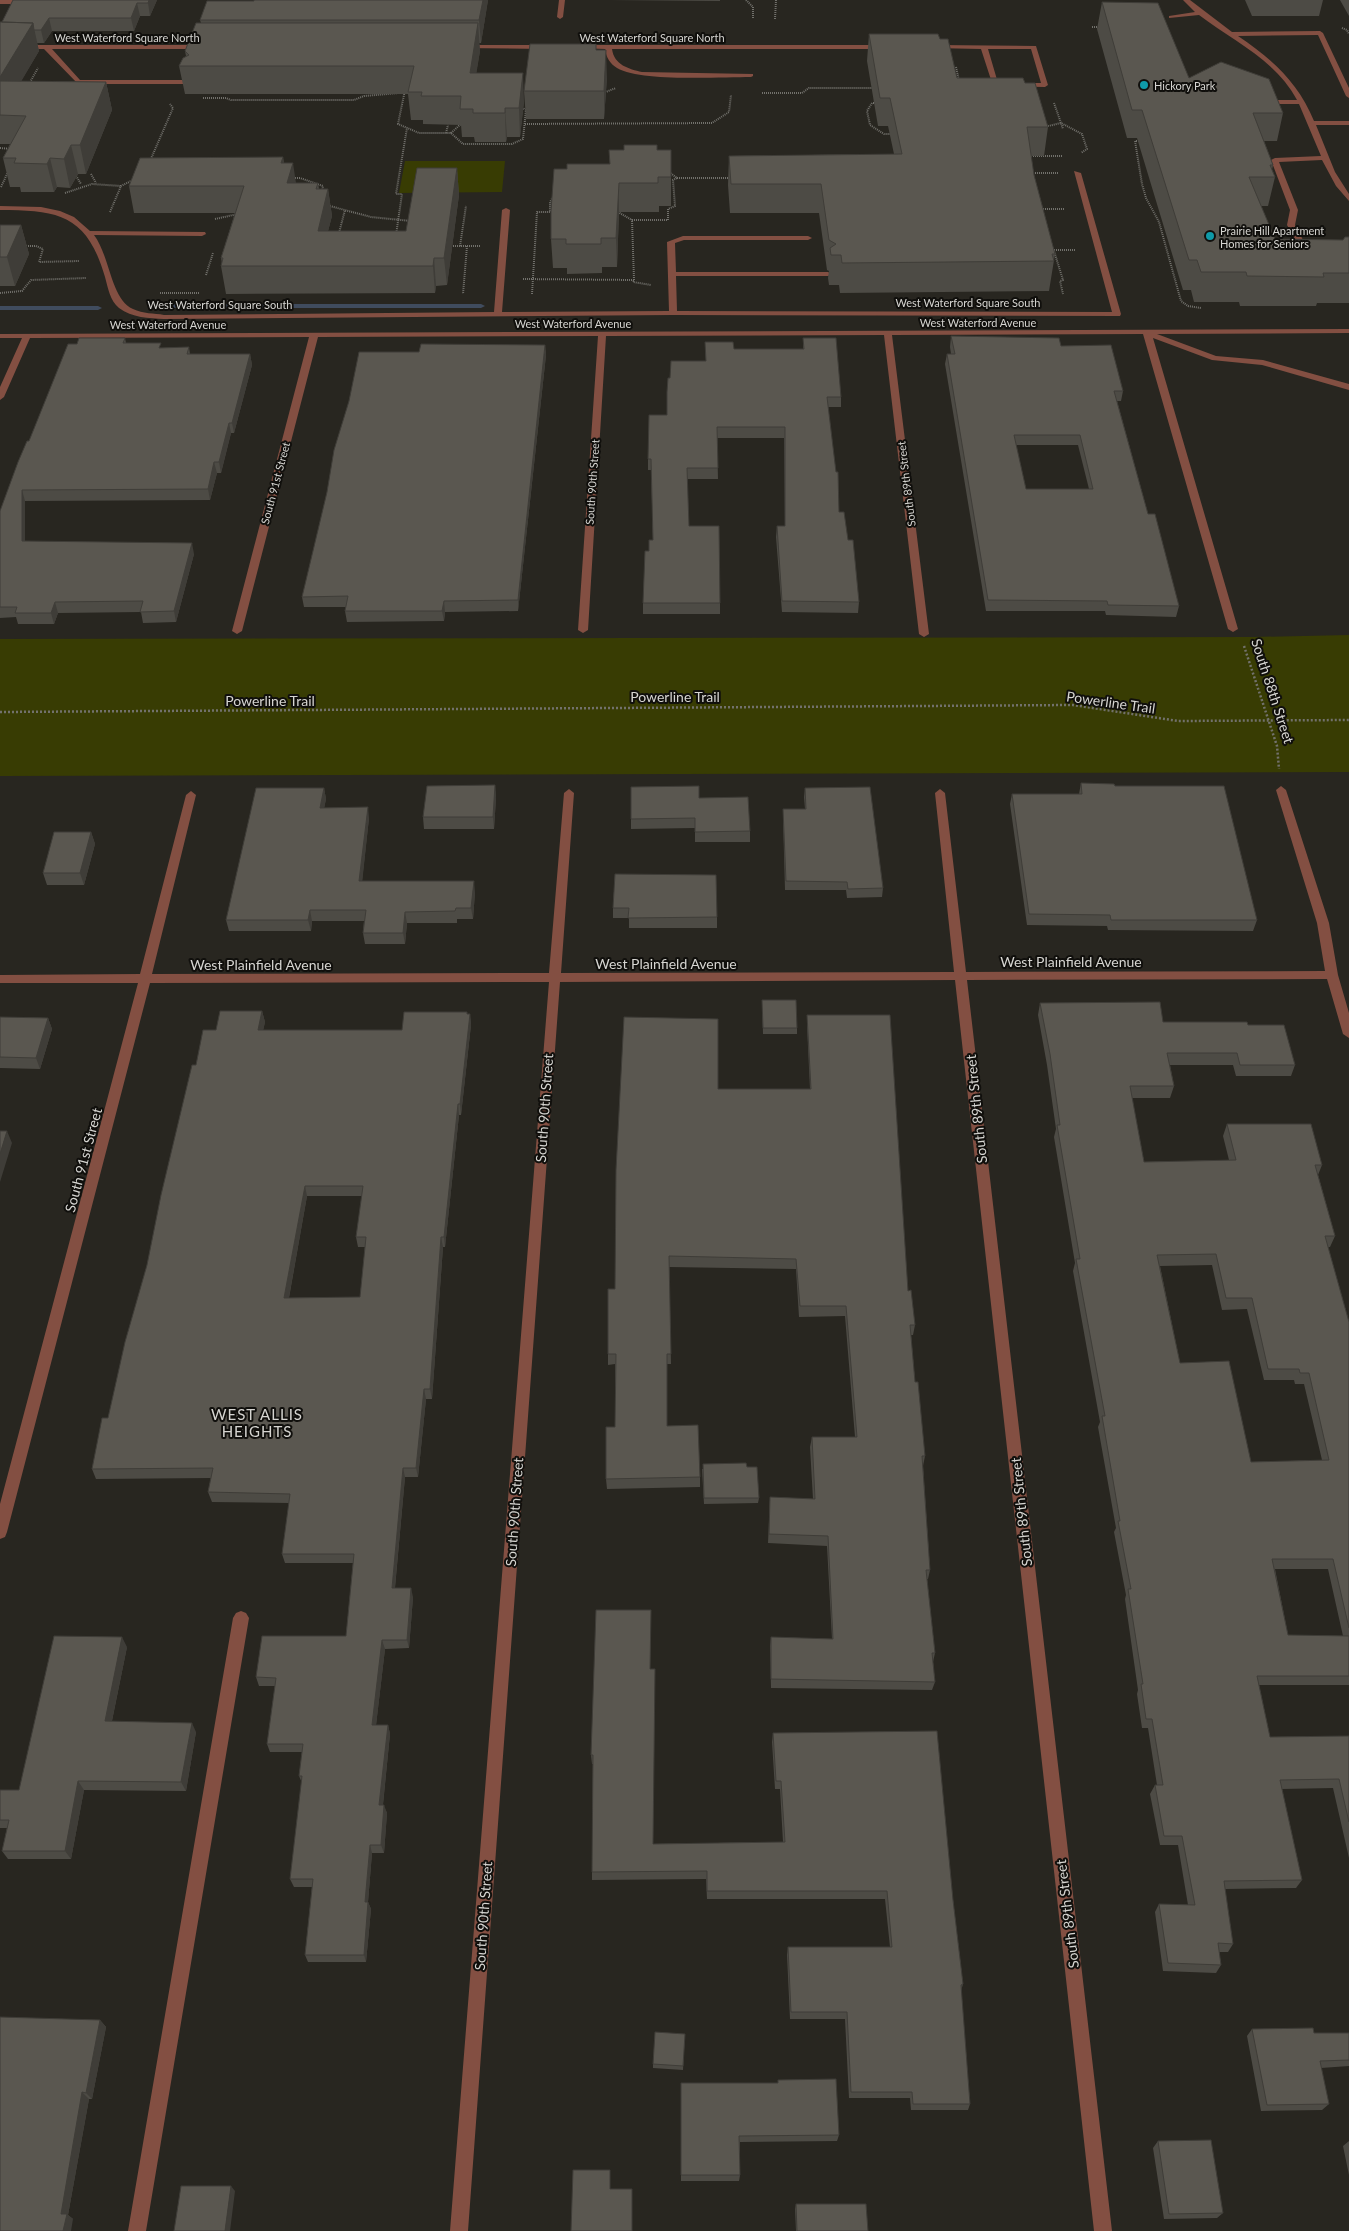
<svg xmlns="http://www.w3.org/2000/svg" width="1349" height="2231" viewBox="0 0 1349 2231" font-family="Lato,sans-serif">
  <rect width="100%" height="100%" fill="#282620"/>
  <!-- green -->
  <path fill="#383c03" d="M405,161H505L502,192L399,193Z
    M1349,635V772L0,776V639L1253,637Z"/>
  <g fill="none" stroke-linecap="round" stroke-linejoin="round">
    <!-- stream -->
    <path fill="#404c5e" fill-rule="evenodd" d="M151,304H481L485,306L481,308H151Z
      M0,306H98L102,308L98,310H0Z"/>
    <!-- path-far1 -->
    <path stroke="#72716c" stroke-width="2" stroke-dasharray="1 1" stroke-linecap="butt" d="M746,0L753,7V19
      M775,19L776,0
      M1092,27H1101
      M1342,28L1347,30L1349,34
      M956,67L959,81
      M29,84L38,68
      M405,90L398,124L419,133H451L463,144H512L523,139L526,110L521,107
      M603,93L616,88
      M762,93H802L809,88H874
      M203,98H226L231,100H354L364,96L399,93
      M878,103H872L867,111L870,125L884,134H892
      M1054,103L1061,123L1082,134L1087,149L1081,153
      M525,124L712,123L729,112L731,95
      M1044,127L1061,123L1063,129
      M446,133L448,125
      M451,133L462,123
      M1141,141H1135L1142,184L1146,198L1159,222L1181,301L1188,306L1201,308
      M0,148L12,149
      M1027,156H1063
      M150,161L173,108L170,104
      M669,172L677,178H731
      M1031,173H1058
      M75,174L81,184
      M91,174L96,183
      M291,178H300L323,186L322,191
      M1,187L8,172
      M65,193L92,184L121,186
      M326,205L371,217L411,221
      M1041,209H1065
      M616,211L632,220
      M110,212L121,186L133,180
      M215,219L238,214
      M668,220V209L675,206L673,180L677,178
      M339,233L345,210
      M396,235L402,194H396L407,128
      M24,246H36L43,249L39,262L79,261
      M449,246H467L463,294
      M460,246L466,206
      M467,246H481
      M1054,250H1076
      M1054,251L1063,280L1060,281L1063,294
      M206,275L213,253
      M523,279L634,280L633,282L651,285
      M634,280L632,220H667
      M0,293L22,291L31,280L86,278
      M160,293H199
      M532,294L537,212H550V202L553,197"/>
    <!-- path -->
    <path stroke="#72716c" stroke-width="2.5" stroke-dasharray="2 2" stroke-linecap="butt" d="M1244,646L1277,746L1279,769
      M0,712L1073,705L1178,721L1349,720"/>
    <!-- minor -->
    <path fill="#834f42" fill-rule="evenodd" d="M0,0H30L33,2L30,4H0Z
      M559,0H565L563,17L560,19L557,17Z
      M1183,0H1190L1232,32L1320,31L1323,33L1349,88V98L1346,96L1318,35L1238,36C1272,59 1298,82 1314,121H1349V125H1316L1335,172L1349,194V201L1336,186L1322,160L1279,162L1298,210L1295,225L1310,253L1309,255H1303L1287,225L1290,210L1271,160L1275,158L1321,156L1299,104H1273L1269,102L1273,100H1297C1276,60 1233,41 1199,15L1169,18V16L1195,12Z
      M0,45H202L205,47L202,49H52L80,80H189L192,82L189,84H78L44,49H0Z
      M462,45H545L548,47L545,49L460,48L459,47Z
      M580,45H885L888,47L885,49H612C614,65 629,69 642,72L753,74V76L751,77C720,77 641,82 617,68C610,64 606,57 605,49L578,48L577,47Z
      M935,45L1036,46L1048,85L1045,87L993,86L981,49L933,48V46ZM988,49H1031L1041,83H998Z
      M1074,171L1081,173L1121,314L1120,316L673,315L164,319C149,318 132,318 119,308C110,301 108,288 105,277C87,215 59,210 0,210V206L41,207L60,211L74,217L90,231L205,232L206,234L202,236L94,235C110,256 111,300 133,309C143,314 154,313 164,315L494,312L502,210L506,208L510,210L502,312L669,311L667,242L683,236H808L812,238L808,240H684L675,243L676,272H828L832,274L828,276H676L677,311L1112,312Z
      M1349,329V333L1157,334L1216,356L1263,360L1349,384V390L1262,365L1212,360L1153,338L1238,629L1233,632L1228,629L1143,334L892,335L929,634L924,637L919,634L884,335L606,336L588,630L583,633L578,630L598,336L318,337L242,631L237,634L232,631L309,337L30,338L4,397L0,400V387L22,338H0V334Z
      M1281,786L1286,790L1329,923L1338,975L1349,1013V1038L1343,1034L1327,979L967,980L1112,2231H1094L955,980L560,982L468,2231H450L549,982L150,983L7,1532L5,1537L0,1539V1504L138,983H0V975L140,974L186,795L191,791L196,795L152,974L549,973L564,793L569,789L574,793L561,973L954,972L935,793L940,789L945,793L966,972L1325,971L1317,923L1276,790Z
      M241,1611L246,1613L249,1618L146,2231H128L233,1618L236,1613Z"/>
  </g>
  <!-- wall -->
  <path fill="#4d4b45" fill-rule="evenodd" d="M157,0L150,16H140L134,31H52L44,43H37L39,51L21,81L106,82L112,110L86,174H78L70,188L57,187L54,192H21L20,187H10L3,158L10,144H0V22Z
    M254,0H488L481,43H479L480,51L476,73L524,101L520,137H507L506,142H475L474,137H462L461,125L423,124V120H411L408,94H185L179,66L186,56L185,51L201,23L200,20L254,1Z
    M609,0H720V1Z
    M1245,0H1323L1319,16H1252Z
    M1340,0H1349V16Z
    M1102,2L1189,78L1283,113L1277,141H1264L1273,165L1272,170L1275,177L1268,206H1261L1275,239L1343,240L1349,237V303H1317L1316,306H1240L1239,302H1194L1191,290H1183L1137,138H1127L1097,29Z
    M869,34L940,39L957,78L1025,83L1048,127L1044,156H1031L1034,175L1055,254L1049,291L840,293L839,285H829L828,278L829,271L827,270L819,213H730L728,185L729,156L894,154L888,126H878L867,61Z
    M607,77L604,119H526L524,91Z
    M609,150H671V206H659V212H619L617,267H602V273L567,274V268H553L551,239L567,169L610,164Z
    M283,157L284,163L296,183H318L319,189H328L332,216L328,231H406L457,168L459,195L447,285L436,286L435,293L226,294L221,266L222,263L221,258L235,213H134L129,186Z
    M0,225H21L29,254L15,286H0Z
    M951,336L1061,346L1123,391L1121,401H1117L1148,514L1179,606L1176,617L1106,615L1105,611H986L945,364L947,354H951L950,347ZM1016,445H1078L1089,489H1026Z
    M125,338L126,343L162,348L189,347L190,354H250L252,365L234,433H231L221,473H217L210,500L25,501V541L194,554L176,622L143,623L141,612L58,613L54,624H18L16,617L0,618V511L29,441L77,344Z
    M803,338L841,397V407H828L839,512L848,540L859,602L858,613L782,612L776,537L777,526H785L784,438H717L718,479H687L689,526L720,603V614H643V603L649,551L653,540L651,470H648V459L667,415L670,378L706,361L705,342L734,349H803Z
    M545,345L546,355L518,611L445,612L444,621L347,622L345,611L346,607H304L302,597L419,352Z
    M1081,783L1115,786L1257,920L1253,931L1108,930L1107,926L1027,925L1010,804L1012,794H1079Z
    M495,785L496,798L494,829H424L423,817Z
    M631,787L699,798L750,831V842H695V828L631,829Z
    M324,788L326,799L324,808L369,818L362,881L475,892L473,919H457V923H407L405,944H365L363,933L364,921H312L311,931H229L226,920Z
    M805,788L883,888L882,897L847,898L846,890H785L783,818V809H805L804,797Z
    M91,832L95,844L84,885H47L43,873Z
    M615,874L717,917V928H629V918H613V908Z
    M762,1000L797,1028V1034H763Z
    M1040,1003L1163,1022L1248,1025L1295,1065L1291,1076H1236L1233,1065H1170L1174,1086L1170,1098H1132L1144,1162L1229,1160L1223,1136L1227,1124L1322,1165L1318,1175L1335,1236L1330,1247H1328L1349,1322V1685H1259L1270,1737L1349,1736V1858L1333,1788L1282,1789L1302,1880L1296,1888L1225,1889L1233,1944L1228,1952H1219L1221,1965L1216,1973L1163,1971L1155,1912L1159,1904L1188,1905L1178,1845H1160L1150,1794L1155,1785H1157L1148,1728H1142L1137,1694L1138,1690L1125,1599L1126,1595L1114,1532L1116,1528L1098,1427L1100,1422L1073,1271L1075,1263L1054,1137L1056,1129L1047,1065L1038,1015ZM1212,1265L1222,1310L1247,1309L1264,1380H1294L1295,1384H1304L1322,1460L1251,1462L1180,1363L1160,1266ZM1275,1569H1328L1343,1636L1288,1635Z
    M262,1011L265,1022L263,1030H402L467,1014H470L471,1025L461,1115H459L445,1247H443L432,1399H426L418,1477H405L395,1588L413,1597L409,1648L385,1649L376,1725H388L390,1734L383,1805L387,1813L384,1853H372L368,1902L371,1909L366,1962H308L305,1955L312,1887H294L290,1879L302,1783L299,1776L302,1752H270L267,1744L275,1686H259L256,1677L346,1636L353,1563H285L282,1554L289,1503L212,1502L208,1492L211,1478L96,1479L92,1469L108,1418L147,1265L196,1065L216,1030ZM307,1196H362L356,1237L358,1247H365L360,1297L289,1298Z
    M807,1015L908,1291L915,1325L913,1335H911L915,1382L925,1456L923,1466L930,1570L928,1579H927L935,1653L933,1662L935,1682L932,1690L771,1688L770,1646L771,1637L832,1639L827,1546L768,1543L770,1497L813,1499L810,1447L812,1437H855L845,1316L799,1317L796,1269L669,1267L671,1364H667V1426L700,1477V1487L607,1489L606,1479L615,1427V1364L608,1365V1354L615,1289L718,1089H810L807,1026Z
    M0,1017L48,1018L52,1029L40,1069L0,1068Z
    M747,1467L759,1498L758,1503L704,1504L702,1469Z
    M127,1647L112,1721L196,1732L186,1791L84,1790L71,1859H8L2,1851L7,1828H0V1790H19Z
    M650,1669L653,1844L783,1842L780,1789H775L772,1742L773,1733L953,1900L963,1984L961,1991L970,2104L968,2110H911L910,2098H849L845,2019H790L787,1955L788,1947H890L885,1899H707L706,1879L592,1880V1872L593,1764H592L591,1755Z
    M100,2020L106,2027L92,2099H89L68,2215L73,2219L0,2231Z
    M1252,2029L1314,2033H1349V2066L1321,2068L1329,2104L1322,2110L1261,2111L1247,2036Z
    M685,2034L683,2070L653,2068V2064Z
    M778,2080L839,2135L837,2141L740,2142V2175L739,2181H681V2083H778Z
    M1158,2141L1223,2213L1217,2218L1164,2219L1153,2148Z
    M1349,2141V2175L1343,2146Z
    M796,2204L868,2231H796L795,2209Z"/>
  <!-- shaded-wall -->
  <path fill="#3f3d38" d="M149,0H157L150,16L148,3Z
    M483,0H488L481,43L479,20Z
    M137,3L140,16L134,31L131,18Z
    M49,18L52,31L44,43L41,30Z
    M33,23L39,51L5,109L0,91V77Z
    M478,23L480,51L472,101L470,73Z
    M606,50L607,77L604,119V91Z
    M523,73L524,101L520,137L519,108Z
    M106,82L112,110L86,174L80,145Z
    M505,108L507,137L506,142L505,113Z
    M71,145L78,174L70,188L64,159Z
    M283,157L287,183L293,163L297,190L291,210L281,163Z
    M50,158L57,187L54,192L47,164Z
    M457,168L459,195L447,285L444,258Z
    M619,183V212L617,267L616,238Z
    M328,189L332,216L321,258L318,231Z
    M21,225L29,254L15,286L7,257Z
    M434,258L436,286L435,293L433,266Z
    M545,345L546,355L518,611V600Z
    M250,354L252,365L234,433L232,423Z
    M229,423L231,433L221,473L219,462Z
    M214,462L217,473L210,500L208,489Z
    M22,490L25,501V552L22,541Z
    M192,543L194,554L176,622L174,611Z
    M444,601L445,612L444,621L442,611Z
    M55,602L58,613L54,624L51,613Z
    M495,785L496,798L494,829L493,817Z
    M324,788L326,799L322,819L320,808Z
    M368,807L369,818L361,893L359,881Z
    M91,832L95,844L84,885L80,873Z
    M474,881L475,892L473,919L471,908Z
    M310,910L312,921L311,931L308,920Z
    M405,912L407,923L405,944L403,933Z
    M262,1011L265,1022L261,1041L258,1030Z
    M470,1014L471,1025L461,1115L460,1104Z
    M48,1018L52,1029L40,1069L36,1058Z
    M458,1104L459,1115L445,1247L444,1237Z
    M7,1131L12,1143L0,1182V1154Z
    M305,1186L307,1196L287,1308L284,1298Z
    M441,1237L443,1247L432,1399L430,1389Z
    M424,1389L426,1399L418,1477L416,1468Z
    M403,1468L405,1477L394,1597L392,1588Z
    M411,1588L413,1597L409,1648L407,1640Z
    M122,1637L127,1647L110,1730L105,1721Z
    M382,1640L385,1649L375,1734L372,1725Z
    M192,1723L196,1732L186,1791L181,1782Z
    M388,1725L390,1734L382,1813L379,1805Z
    M78,1781L84,1790L71,1859L65,1851Z
    M384,1805L387,1813L384,1853L381,1845Z
    M370,1845L372,1853L368,1902L371,1909L366,1962L364,1955L365,1902Z
    M100,2020L106,2027L92,2099L86,2093Z
    M82,2092L89,2099L68,2215L73,2219L71,2231H63L61,2214Z
    M231,2186L235,2191L230,2231H225Z"/>
  <!-- building -->
  <path fill="#5a5750" stroke="#3f3d38" fill-rule="evenodd" d="M13,0H149L148,3H137L131,18H49L41,30H34L33,23L2,22Z
    M254,0H483L479,20H200L207,1H254Z
    M1102,2L1158,3L1189,78L1221,62L1269,79L1283,113H1253L1273,165H1270L1275,177H1249L1275,239L1343,240L1345,237H1349V273H1323L1324,277L1247,276L1246,272H1201L1197,260H1189L1142,110H1132Z
    M0,22L33,23L0,77Z
    M196,23H478L470,73H523L519,108H505V113H473V109H460L461,96H421L422,92H408L414,66H179L183,58L189,55L185,51Z
    M869,34H938L940,39H948L957,78H1023L1025,83H1035L1048,127H1027L1034,175L1055,254H1052L1054,261L842,263L841,255H831L830,248L836,244L829,240L821,184H731L729,156L902,154L890,98H880Z
    M530,44H596V50H606L604,91H524Z
    M0,81L106,82L80,145H71L64,159L50,158L47,164L14,163L16,158H3L26,116L0,115Z
    M624,145H657V150H671V177H658V183H619L616,238H601V244H566V239H551V211L554,169H567V164H610L609,150H624Z
    M283,157L281,163H293L287,183H318L316,189H328L318,231H406L417,168H457L444,258H434L433,266H221L223,258H221L244,186H129L140,158Z
    M0,225H21L7,257H0Z
    M951,336L1059,338L1061,346L1111,345L1123,391H1114L1148,514H1155L1179,606L1108,605L1107,601L988,600L947,354H955ZM1014,435H1080L1093,489H1026Z
    M79,338H125L123,343H161L159,348L189,347L187,354H250L232,423H229L219,462H214L208,489L22,490V541L192,543L174,611L140,612L143,601L55,602L51,613H15L17,607H0V511L18,462L27,441H29L68,344H77Z
    M803,338H836L841,397H827L836,472H838L839,512H844L848,540H853L859,602L782,601L777,526H785V427H717L718,468H687L689,526H719L720,603H643L645,551H649V540H653L651,459H648L649,415H667V392L668,378H670L671,361H706L705,342H733L734,349H804Z
    M421,344L545,345L518,600L444,601L442,611H345L348,596L302,597L327,492L334,450L349,401L359,352H419Z
    M1081,783L1114,784L1115,786H1224L1257,920H1111L1110,915L1029,914L1012,794H1082Z
    M495,785L493,817H423L427,786Z
    M699,786V798L748,797L750,831L695,832V818L631,819V787Z
    M870,787L883,888L848,889L847,882L786,881L783,809H806L805,788Z
    M256,788H324L320,808L368,807L359,881H474L471,908H456L455,911L405,912L403,933H363L366,910H310L308,920H226Z
    M54,832H91L80,873H43Z
    M615,874L716,875L717,917L628,918L629,908H613Z
    M762,1000H796L797,1028H763Z
    M1160,1002L1163,1022H1247L1248,1025H1284L1295,1065H1240L1237,1053H1167L1174,1086H1130L1144,1162L1236,1160L1227,1124H1311L1322,1165H1315L1335,1236H1325L1349,1322V1628L1333,1559H1272L1288,1635L1349,1636V1676H1257L1270,1737L1349,1736V1822L1339,1779L1280,1780L1302,1880L1224,1881L1233,1944L1218,1943L1221,1965L1168,1963L1159,1904L1195,1905L1182,1836H1164L1155,1785H1163L1152,1719H1146L1141,1684H1143L1128,1589H1131L1118,1521H1120L1102,1416H1105L1076,1259H1080L1057,1125H1060L1050,1054L1040,1003ZM1216,1254L1226,1298H1252L1268,1369H1299L1300,1373H1309L1329,1460L1251,1462L1229,1361L1180,1363L1157,1255Z
    M220,1011H262L258,1030H402L404,1012H467V1014H470L460,1104H458L444,1237H441L430,1389H424L416,1468H403L392,1588H411L407,1640H382L372,1725H388L379,1805H384L381,1845H370L365,1902H368L364,1955H305L313,1879H290L302,1776H299L303,1744H267L276,1678L256,1677L262,1636H346L354,1554H282L290,1494L208,1492L213,1468L92,1469L102,1418H108L125,1342L147,1265L161,1195L192,1065H196L203,1030H216ZM305,1186H363L356,1237H366L360,1297L284,1298Z
    M807,1015H890L908,1291L911,1290L915,1325H910L915,1382H918L925,1456H922L930,1570H926L935,1653H932L935,1682L771,1679V1637L833,1639L828,1536L769,1534L770,1497L815,1499L812,1437H857L846,1306H800L796,1259L669,1256L671,1354H667V1426L698,1425L700,1477L606,1479V1427H615L616,1354H608V1289H615L616,1170L624,1017L718,1019V1089H811Z
    M0,1017L48,1018L36,1058L0,1057Z
    M0,1131H7L0,1154Z
    M746,1463L747,1467H757L759,1498H704L703,1464Z
    M596,1610H651L650,1669H655L653,1844L785,1842L781,1781H776L773,1733L937,1731L953,1900L963,1984L961,1985L970,2104H913L912,2092H851L847,2012H791L788,1947H892L887,1891H707V1871L592,1872L593,1755H591Z
    M54,1636L122,1637L105,1721L192,1723L181,1782L78,1781L65,1851H2L9,1820H0V1790H19Z
    M0,2017L100,2020L86,2093L82,2092L61,2214H67L63,2231H0Z
    M1313,2028L1314,2033H1349V2060L1320,2061L1329,2104L1267,2105L1252,2029Z
    M655,2032L685,2034L683,2066L653,2064Z
    M836,2079L839,2135L739,2136L740,2175H681V2083H778V2080Z
    M1211,2140L1223,2213L1169,2214L1158,2141Z
    M573,2170H610V2189H632V2231H571Z
    M181,2186H231L225,2231H174Z
    M796,2204H866L868,2231H797Z"/>
  <!-- markers -->
  <g fill="#0f9aa8" stroke="#100f0c" stroke-width="2">
    <circle cx="1144" cy="85" r="5"/>
    <circle cx="1210" cy="236" r="5"/>
  </g>
  <g text-anchor="middle" dominant-baseline="central" stroke-width="4" stroke-linejoin="round" paint-order="stroke">
    <!-- far-street labels -->
    <g font-size="11" fill="#d6d5d1" stroke="#100f0c">
      <text x="127" y="37">West Waterford Square North</text>
      <text x="652" y="37">West Waterford Square North</text>
      <text x="968" y="302">West Waterford Square South</text>
      <text x="220" y="304">West Waterford Square South</text>
      <text x="978" y="322">West Waterford Avenue</text>
      <text x="573" y="323">West Waterford Avenue</text>
      <text x="168" y="324">West Waterford Avenue</text>
      <text transform="translate(592 482) rotate(-86)">South 90th Street</text>
      <text transform="translate(275 483) rotate(-75)">South 91st Street</text>
      <text transform="translate(906 484) rotate(-97)">South 89th Street</text>
    </g>
    <!-- far-poi labels -->
    <g font-size="11" fill="#d6d5d1" stroke="#100f0c" text-anchor="start">
      <text x="1154" y="85">Hickory Park</text>
      <text x="1220" y="230">Prairie Hill Apartment<tspan x="1220" dy="13">Homes for Seniors</tspan></text>
    </g>
    <!-- street labels -->
    <g font-size="14" fill="#d6d5d1" stroke="#100f0c">
      <text transform="translate(1273 691) rotate(72)">South 88th Street</text>
      <text x="675" y="696">Powerline Trail</text>
      <text x="270" y="700">Powerline Trail</text>
      <text transform="translate(1111 702) rotate(8)">Powerline Trail</text>
      <text x="1071" y="961">West Plainfield Avenue</text>
      <text x="666" y="963">West Plainfield Avenue</text>
      <text x="261" y="964">West Plainfield Avenue</text>
      <text transform="translate(544 1108) rotate(-86)">South 90th Street</text>
      <text transform="translate(976 1109) rotate(-96)">South 89th Street</text>
      <text transform="translate(83 1160) rotate(-75)">South 91st Street</text>
      <text transform="translate(514 1512) rotate(-86)">South 90th Street</text>
      <text transform="translate(1021 1512) rotate(-96)">South 89th Street</text>
      <text transform="translate(1067 1914) rotate(-97)">South 89th Street</text>
      <text transform="translate(483 1916) rotate(-86)">South 90th Street</text>
    </g>
    <!-- neighbourhood labels -->
    <g font-size="15" letter-spacing="1" fill="#d6d5d1" stroke="#100f0c">
      <text x="257" y="1414">WEST ALLIS<tspan x="257" dy="17">HEIGHTS</tspan></text>
    </g>
  </g>
</svg>
